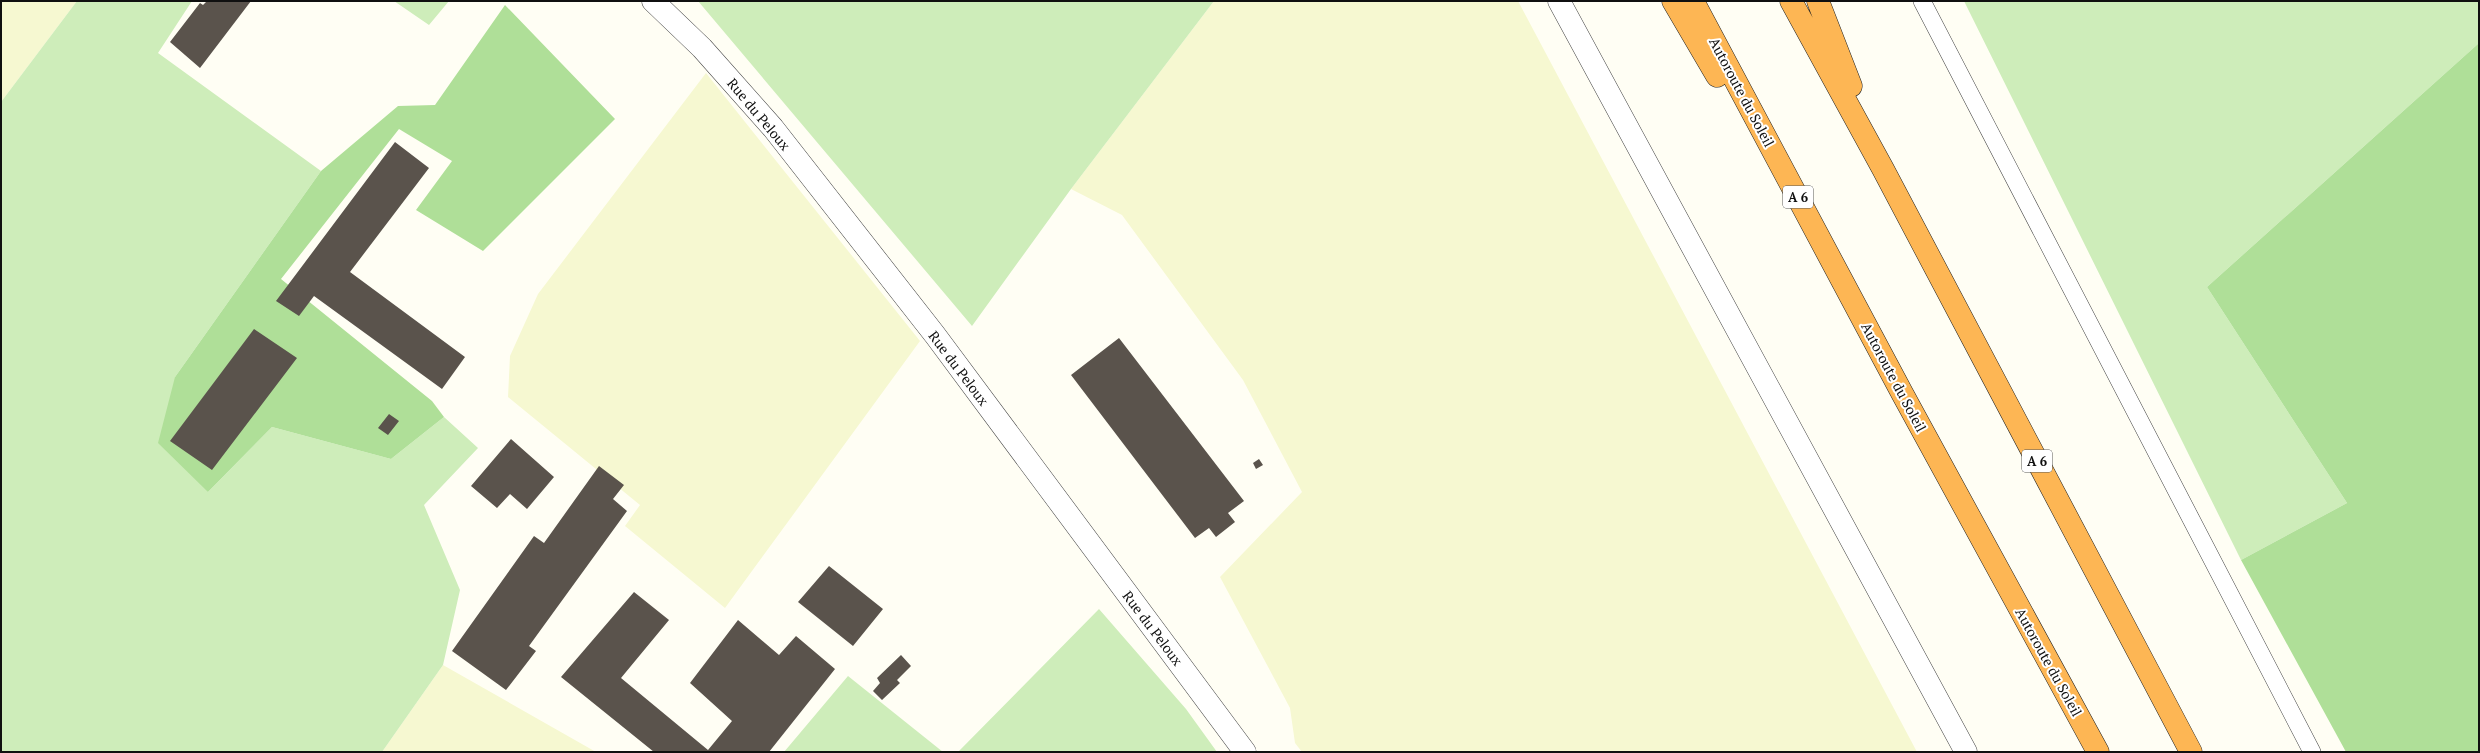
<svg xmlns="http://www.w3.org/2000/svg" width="2480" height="753" viewBox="0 0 2480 753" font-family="'PT Serif',serif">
  <rect width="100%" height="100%" fill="#fffef4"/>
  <!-- farmland -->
  <path fill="#f6f8d1" d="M1,1H77L1,102Z
    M1214,1H1518L1917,752H1302L1295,743L1290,708L1220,577L1302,492L1243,380L1122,215L1071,189Z
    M706,73L920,341L725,608L625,526L640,505L508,397L510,356L538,294Z
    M443,665L596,752H382Z"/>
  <!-- green -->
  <path fill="#ceedba" d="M77,1H192L158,53L321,171L175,377L208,492L272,427L391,459L444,417L478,448L424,505L460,590L443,665L382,752H1V102Z
    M394,1H449L429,25Z
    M698,1H1214L1071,189L972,326Z
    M1964,1H2479V43L2207,287L2347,503L2241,560Z
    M1099,609L1186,709L1217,752H958Z
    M848,676L943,752H784Z"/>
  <!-- forest -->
  <path fill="#afdf98" d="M505,5L615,119L483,251L416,210L452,161L399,129L281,279L432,401L444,417L391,459L272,427L208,492L158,443L175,377L321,171L398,106L435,105Z
    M2479,43V752H2346L2241,560L2347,503L2207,287Z"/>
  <!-- building -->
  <path fill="#5a534c" d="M207,1H251L200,68L170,42L200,3L203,5Z
    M395,142L429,168L350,272L465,357L442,389L314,296L299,316L276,301Z
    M254,329L297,358L212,470L170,441Z
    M1119,338L1244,501L1228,513L1235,522L1216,537L1209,528L1195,538L1071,375Z
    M389,414L399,421L388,435L378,428Z
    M511,439L554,477L527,509L510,494L497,508L471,486Z
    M1259,459L1263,465L1256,469L1253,463Z
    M599,466L624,485L613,499L627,511L529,646L536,651L506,690L452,651L534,536L544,543Z
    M829,566L883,609L853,646L798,602Z
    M634,592L669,620L621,678L708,750L732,721L690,683L738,620L779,655L796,636L835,669L769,752H654L561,677Z
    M901,655L911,666L897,680L900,683L882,700L873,691L880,683L877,678Z"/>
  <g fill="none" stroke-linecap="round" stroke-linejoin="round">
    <!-- service casing -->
    <g stroke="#434343" stroke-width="18">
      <path id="service" d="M1922,1L2312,752"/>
    </g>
    <!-- minor casing -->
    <g stroke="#434343" stroke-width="23">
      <path id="minor" d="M653,1L702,48L773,128L935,335L1245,752
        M1559,1L1966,752"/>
    </g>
    <!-- motorway casing -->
    <g stroke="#212121" stroke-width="23">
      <path id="motorway" d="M1673,1L1717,76
        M1693,1L1902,393L2098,752
        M1791,1L1883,169L2191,752
        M1818,1L1851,86"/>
    </g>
    <!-- service -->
    <use href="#service" stroke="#fff" stroke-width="17"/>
    <!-- minor -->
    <use href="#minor" stroke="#fff" stroke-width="22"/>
    <!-- motorway -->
    <use href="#motorway" stroke="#fdb654" stroke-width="22"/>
  </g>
  <g text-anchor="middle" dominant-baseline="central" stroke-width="4" stroke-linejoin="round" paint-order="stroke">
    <!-- shield labels -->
    <g fill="#fff" stroke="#585858" stroke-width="1">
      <rect x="1783" y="186" width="30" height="22" rx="3"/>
      <rect x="2022" y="450" width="30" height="22" rx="3"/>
    </g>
    <g font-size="13" font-weight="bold" fill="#101010">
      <text x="1798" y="197">A 6</text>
      <text x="2037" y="461">A 6</text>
    </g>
    <!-- street labels -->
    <g font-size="14" fill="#101010" stroke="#fff">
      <text transform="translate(1742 92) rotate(62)">Autoroute du Soleil</text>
      <text transform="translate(759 114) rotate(50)">Rue du Peloux</text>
      <text transform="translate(959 368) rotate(53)">Rue du Peloux</text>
      <text transform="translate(1894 377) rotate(62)">Autoroute du Soleil</text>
      <text transform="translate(1153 628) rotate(53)">Rue du Peloux</text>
      <text transform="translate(2049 662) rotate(61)">Autoroute du Soleil</text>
    </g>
  </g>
  <!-- border -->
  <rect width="2480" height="753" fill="none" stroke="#101010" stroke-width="4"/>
</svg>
